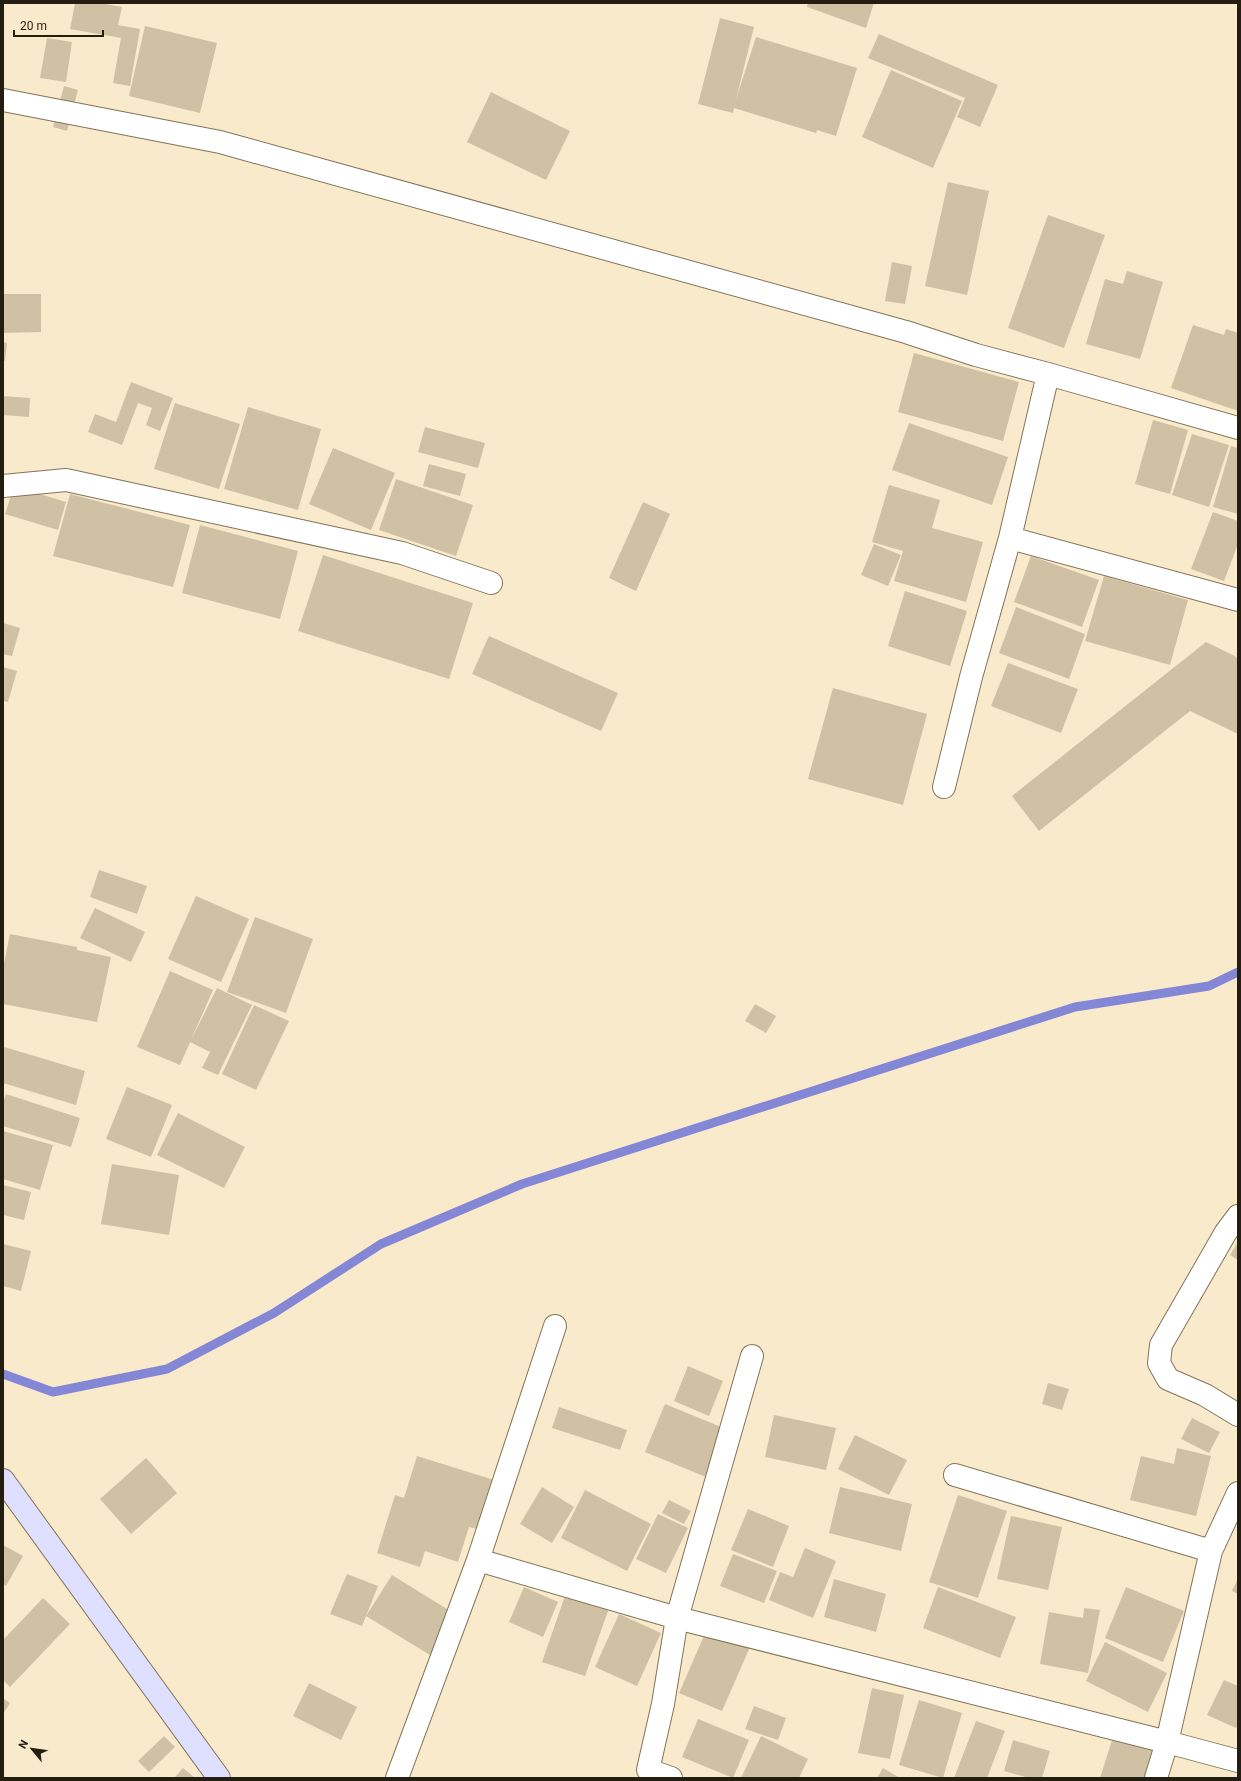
<svg xmlns="http://www.w3.org/2000/svg" width="1241" height="1781" viewBox="0 0 1241 1781" font-family="Roboto,sans-serif">
  <rect width="100%" height="100%" fill="#faeacc"/>
  <g fill="none" stroke-linecap="round" stroke-linejoin="round">
    <!-- stream -->
    <path stroke="#8486d6" stroke-width="9" d="M3,1374L53,1392L167,1369L274,1313L381,1244L522,1184L1075,1007L1209,986L1238,972"/>
  </g>
  <!-- building -->
  <path fill="#d1c1a4" d="M75,3H100L122,7L118,25L140,29L130,86L113,83L121,38L70,29Z
    M808,3H874L866,28L807,7Z
    M720,18L754,27L736,99L756,37L857,68L836,136L817,130L816,133L734,108L733,113L698,104Z
    M145,26L217,43L200,113L129,96Z
    M879,34L998,85L980,127L957,117L965,98L868,58Z
    M47,38L72,42L66,82L40,78Z
    M891,70L962,101L933,168L862,137Z
    M64,86L78,90L67,131L53,127Z
    M491,92L570,131L546,180L467,142Z
    M948,182L989,191L967,295L925,286Z
    M1048,215L1105,235L1064,348L1008,328Z
    M892,262L912,266L905,304L885,301Z
    M1127,271L1163,282L1140,359L1086,344L1105,279L1123,284Z
    M3,294H41V332L3,333Z
    M1193,325L1224,335L1226,329L1238,333V411L1171,388Z
    M3,342L7,343L5,361L3,360Z
    M914,353L1019,382L1003,441L898,412Z
    M131,382L173,398L160,431L146,425L152,408L138,403L122,445L88,432L95,414L116,422Z
    M3,396L30,398L29,417L3,415Z
    M175,403L240,424L219,489L154,469Z
    M248,407L321,429L298,510L224,489Z
    M1153,420L1188,430L1170,494L1135,484Z
    M909,423L1008,457L992,505L892,470Z
    M425,427L485,443L478,468L418,452Z
    M1192,434L1229,445L1209,507L1172,495Z
    M1231,446L1238,448V514L1213,507Z
    M333,448L395,473L371,530L309,504Z
    M429,464L466,474L460,496L423,486Z
    M396,479L473,505L456,556L379,530Z
    M889,485L940,500L932,528L983,542L966,602L894,581L903,551L872,542Z
    M14,486L66,502L58,530L5,514Z
    M70,494L190,525L173,587L53,556Z
    M643,502L670,514L636,591L609,578Z
    M1213,512L1238,521V544L1224,581L1191,569Z
    M200,525L298,551L280,619L182,593Z
    M874,544L901,555L888,586L861,575Z
    M323,555L473,603L449,679L298,631Z
    M1031,556L1099,580L1082,627L1014,602Z
    M1104,576L1188,600L1170,665L1085,641Z
    M905,591L967,611L950,666L888,646Z
    M1016,607L1085,634L1069,679L999,653Z
    M3,623L20,628L12,656L3,654Z
    M489,636L618,693L601,731L472,674Z
    M1206,642L1235,656L1238,659V734L1190,711L1039,831L1012,796Z
    M1008,663L1078,689L1061,733L991,706Z
    M3,667L17,671L8,702L3,701Z
    M833,688L927,714L903,805L808,779Z
    M99,870L147,886L137,914L90,897Z
    M196,896L249,919L221,982L168,959Z
    M95,908L145,932L131,962L80,938Z
    M255,917L313,939L286,1013L227,992Z
    M10,934L77,947V950L111,957L97,1022L3,1004V968Z
    M170,971L213,990L180,1065L137,1047Z
    M217,988L252,1005L218,1075L202,1068L210,1052L190,1042Z
    M755,1004L776,1016L766,1033L745,1021Z
    M254,1005L289,1021L256,1090L222,1074Z
    M4,1047L85,1071L76,1105L3,1083Z
    M127,1087L172,1105L151,1157L106,1139Z
    M6,1094L80,1118L71,1147L3,1126V1103Z
    M178,1113L245,1147L224,1188L157,1155Z
    M3,1131L53,1145L40,1190L3,1179Z
    M112,1164L179,1175L169,1235L101,1224Z
    M3,1185L31,1192L24,1220L3,1215Z
    M1238,1242V1260L1230,1255Z
    M3,1244L31,1251L21,1291L3,1286Z
    M688,1366L723,1381L709,1416L674,1401Z
    M1048,1383L1069,1389L1062,1410L1042,1404Z
    M665,1404L726,1429L706,1477L645,1452Z
    M559,1407L627,1430L620,1450L552,1428Z
    M774,1415L836,1428L826,1470L765,1457Z
    M1192,1418L1220,1432L1209,1453L1181,1439Z
    M855,1435L907,1460L889,1495L838,1469Z
    M1177,1448L1211,1456L1196,1516L1130,1500L1141,1456L1174,1464Z
    M417,1456L494,1480L477,1529L469,1527L458,1562L425,1551L420,1567L377,1553L395,1495L404,1498Z
    M146,1458L177,1493L131,1534L100,1499Z
    M542,1487L574,1507L552,1543L520,1524Z
    M840,1487L912,1504L901,1551L829,1533Z
    M585,1490L651,1524L627,1571L561,1538Z
    M958,1495L1007,1511L978,1598L929,1582Z
    M669,1500L691,1511L684,1524L662,1513Z
    M748,1509L789,1526L773,1567L731,1550Z
    M658,1514L688,1528L666,1573L636,1559Z
    M1011,1516L1062,1527L1048,1590L997,1579Z
    M3,1545L23,1556L6,1586L3,1584Z
    M805,1548L836,1561L813,1618L769,1600L780,1572L793,1577Z
    M733,1554L777,1571L764,1603L720,1586Z
    M347,1574L378,1586L362,1626L330,1614Z
    M392,1575L455,1614L430,1655L366,1616Z
    M1238,1578V1594L1232,1591Z
    M834,1579L886,1594L876,1632L824,1617Z
    M524,1587L558,1602L543,1637L509,1622Z
    M938,1587L1016,1617L1000,1658L923,1628Z
    M1126,1587L1184,1611L1163,1662L1105,1638Z
    M566,1593L609,1608L585,1676L542,1662Z
    M43,1598L70,1624L10,1687L3,1680V1640Z
    M1084,1608L1100,1610L1088,1673L1040,1664L1049,1612L1083,1618Z
    M619,1614L661,1633L637,1686L595,1667Z
    M707,1629L750,1647L722,1711L679,1693Z
    M1105,1642L1167,1673L1148,1712L1086,1681Z
    M1224,1680L1238,1686V1724L1236,1728L1207,1715Z
    M309,1683L357,1707L341,1740L293,1716Z
    M872,1688L904,1695L890,1759L858,1753Z
    M3,1698L10,1703L3,1714Z
    M919,1700L962,1713L943,1778L899,1765Z
    M754,1706L786,1718L778,1740L745,1729Z
    M698,1719L749,1740L733,1778L682,1757Z
    M976,1721L1005,1731L987,1778H954Z
    M164,1736L175,1747L149,1772L138,1761Z
    M761,1736L808,1759L799,1778H741Z
    M1113,1737L1157,1751L1149,1778H1100Z
    M1013,1740L1050,1751L1042,1778H1029L1004,1771Z
    M183,1768L195,1778H174Z
    M883,1768L900,1778H877Z"/>
  <g fill="none" stroke-linecap="round" stroke-linejoin="round">
    <!-- minor casing -->
    <g stroke="#827459" stroke-width="24">
      <path id="minor" d="M3,100L220,142L906,332L976,355L1048,374L1238,428
        M3,486L66,480L402,553L491,583
        M1010,538L1238,600
        M944,787L971,677L1010,538L1048,374
        M1238,1216L1226,1232L1161,1345L1159,1363L1168,1379L1205,1395L1238,1415
        M955,1475L1211,1551
        M1238,1493L1211,1551L1167,1742L1238,1761
        M478,1560L555,1326
        M397,1778L478,1560L677,1618L1167,1742L1156,1778
        M671,1778L648,1770L663,1704L677,1618L752,1356"/>
    </g>
    <!-- secondary casing -->
    <g stroke="#827459" stroke-width="24">
      <path id="secondary" d="M3,1480L219,1778"/>
    </g>
    <!-- minor -->
    <use href="#minor" stroke="#fff" stroke-width="22"/>
    <!-- secondary -->
    <use href="#secondary" stroke="#dfdfff" stroke-width="22"/>
  </g>
  <!-- border -->
  <rect width="1241" height="1781" fill="none" stroke="#231d12" stroke-width="8"/>
  <!-- north arrow -->
  <g transform="translate(32 1749) rotate(299)" stroke="#faeacc" stroke-width="3" paint-order="stroke">
  <path d="M0-3L7 15L0 10L-7 15Z" fill="#231d12"/>
  <text y="-6" font-size="11" font-weight="bold" text-anchor="middle" fill="#231d12">N</text>
  </g>
  <!-- scale -->
  <path d="M14 30v6h89v-6" fill="none" stroke="#231d12" stroke-width="2"/>
  <text x="20" y="30" font-size="12" fill="#231d12" stroke="#faeacc" stroke-width="3" paint-order="stroke">20 m</text>
</svg>
